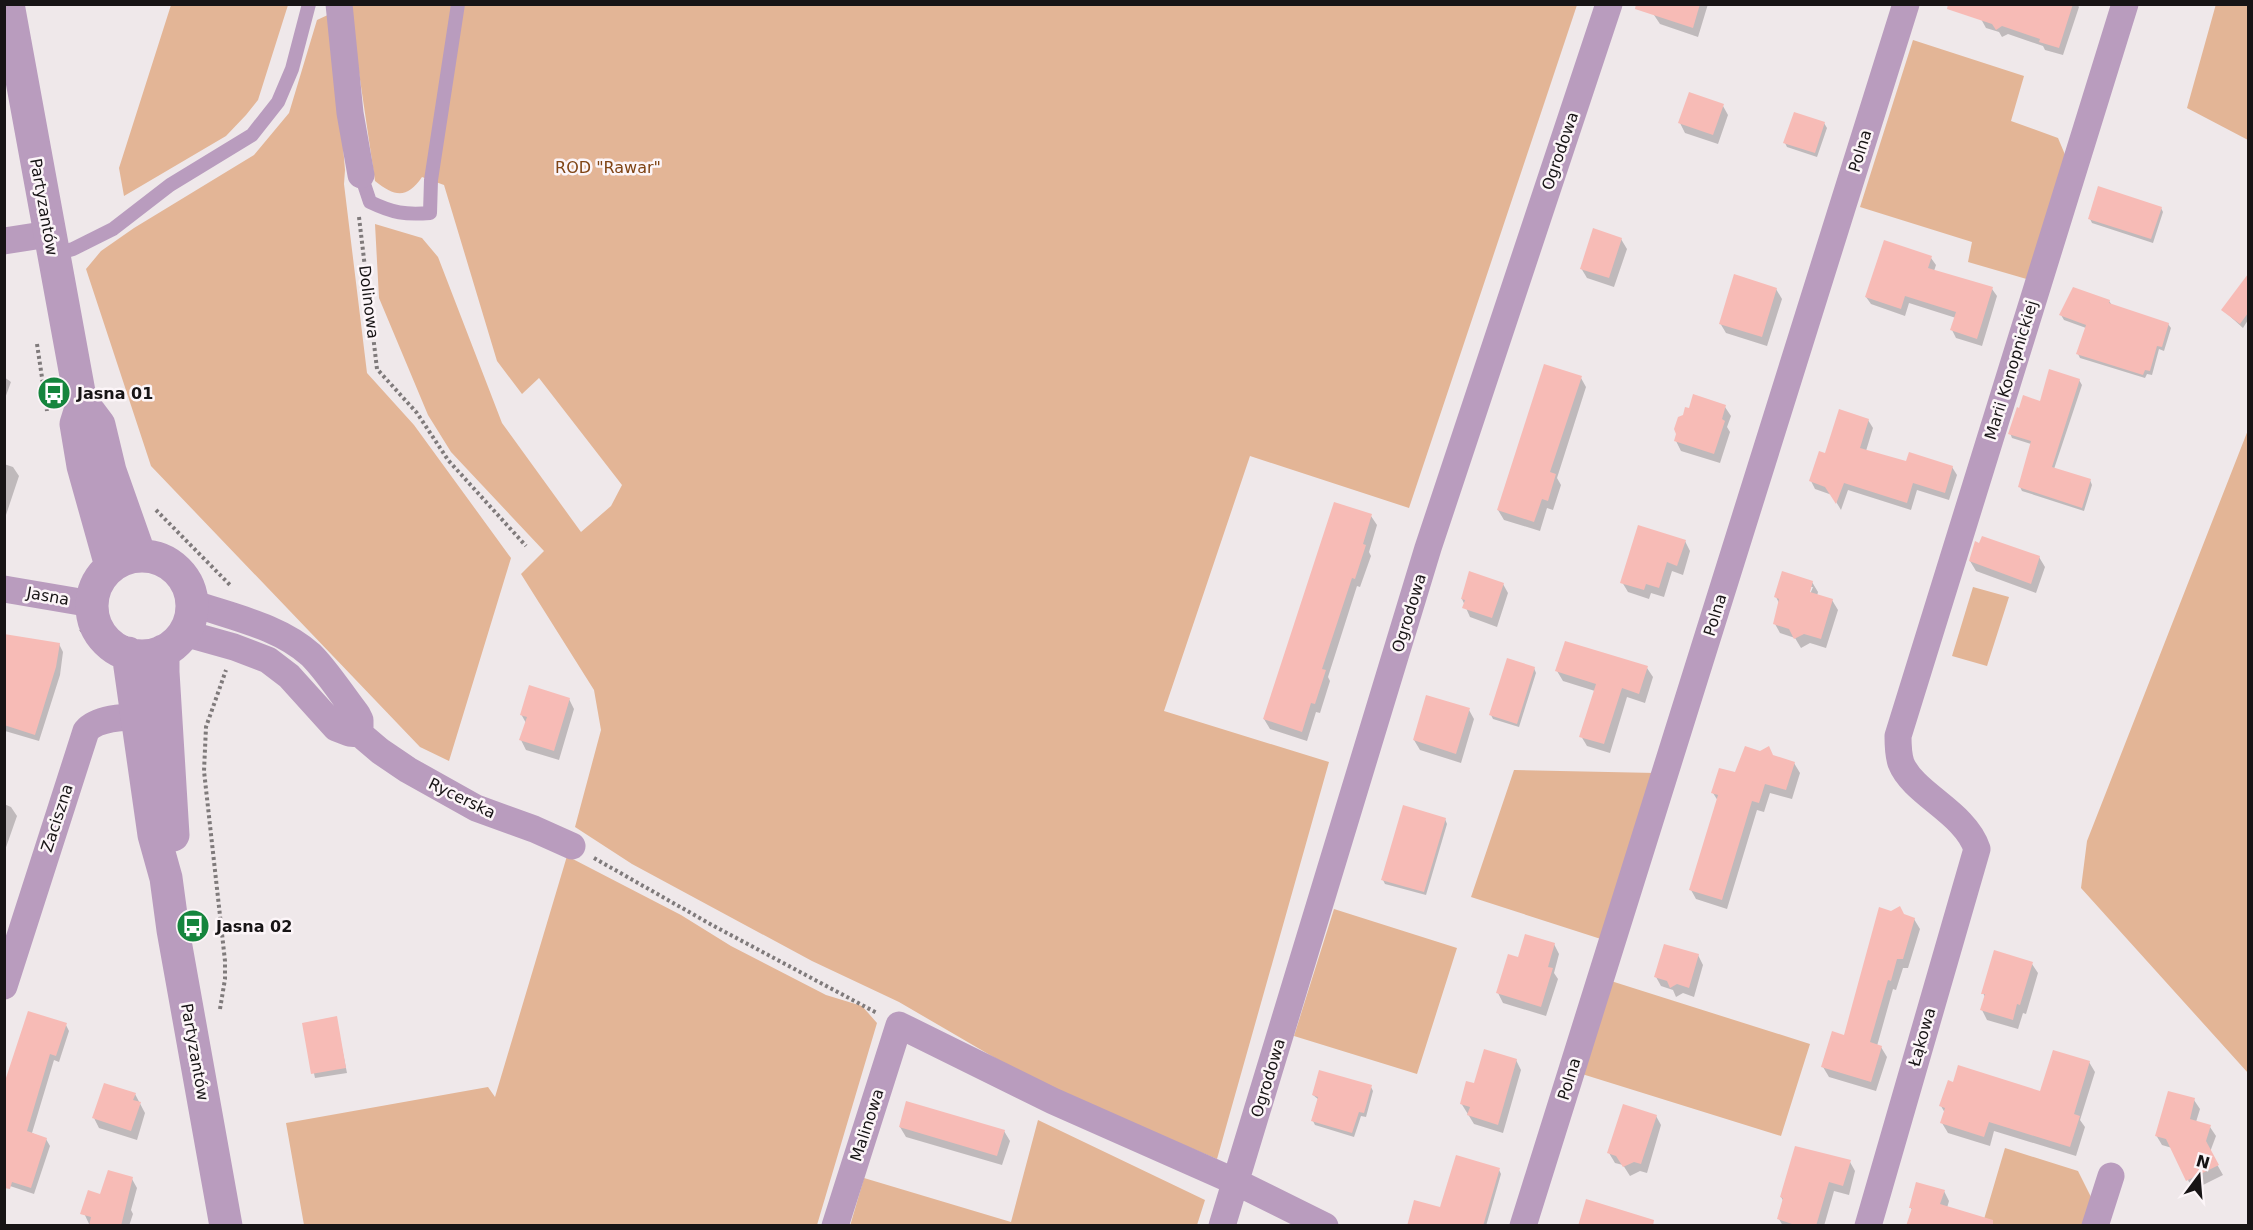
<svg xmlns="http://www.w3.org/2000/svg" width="2253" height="1230" viewBox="0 0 2253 1230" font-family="'DejaVu Sans',sans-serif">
  <rect width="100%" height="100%" fill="#efe8ea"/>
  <!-- green -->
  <path fill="#e3b596" d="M2216,4L2248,5V140L2187,108Z
    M171,5H288L258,100L246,115L226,136L124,196L119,168Z
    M349,5H1577L1409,508L1250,456L1164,711L1329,762L1217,1159L1069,1097L1014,1069L899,1002L812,961L632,864L575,827L601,730L594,690L521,574L544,551L451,452L428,415L379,298L375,224L422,238L438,257L502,423L581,532L611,506L622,485L539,378L522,394L497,361L444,185L422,177C407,199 395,197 375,181Z
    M332,13L345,170L344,184L367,373L414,425L511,558L449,761L420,747L151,466L86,269L101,251L134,228L254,155L289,113L317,20Z
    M1913,40L2024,76L2011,121L2058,138L2066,157L2030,280L1968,262L1972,242L1860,207Z
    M2248,430V1073L2081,888L2087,841Z
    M1973,587L2009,597L1987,666L1952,656Z
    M1514,770L1656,773L1604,940L1471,897Z
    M567,856L681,915L731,946L826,995L862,1006L877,1023L817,1225H304L286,1123L488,1087L495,1097Z
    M1334,909L1457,948L1417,1074L1294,1036Z
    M1611,981L1810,1044L1781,1136L1582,1074Z
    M1038,1120L1205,1200L1197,1225L850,1226L864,1178L1011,1222Z
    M2005,1148L2078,1171L2092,1199L2084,1225L1982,1226Z"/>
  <!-- shadow -->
  <path fill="#0003" fill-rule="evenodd" d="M1657,4H1708L1698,37L1660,24L1654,15Z
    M1986,4H2077L2079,7L2063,55L2045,50L2043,46L2008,34L2002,37L1999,32L1986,28L1981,19Z
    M1723,106L1728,115L1718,144L1685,133L1680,123Z
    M1824,123L1827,128L1817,157L1787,147L1785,143Z
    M2161,208L2163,212L2153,243L2092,223L2090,219Z
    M1621,239L1627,249L1614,287L1587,278L1581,268Z
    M1931,258L1936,265L1934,271L1992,289L1997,296L1982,346L1956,338L1952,330L1956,318L1909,303L1905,316L1871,304L1866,297Z
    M2245,282L2248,285V320L2243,328L2223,310Z
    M1776,289L1782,299L1767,346L1726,333L1720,323Z
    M2109,301L2112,305L2168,324L2171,328L2164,351L2159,349L2152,375L2147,374L2145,378L2080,358L2078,354L2086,328L2064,320L2061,315Z
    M4,377L11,382L4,401Z
    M1581,378L1586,387L1557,478L1561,485L1553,510L1547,508L1540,531L1504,520L1498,510Z
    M2079,380L2082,385L2054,469L2090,480L2092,485L2084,511L2022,491L2020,487L2031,444L2012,438L2010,433L2041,403Z
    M1725,407L1731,416L1727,427L1730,432L1720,463L1681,451L1676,441L1678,434Z
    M1868,420L1873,428L1866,451L1907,463L1952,467L1957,475L1949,500L1917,490L1911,510L1848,490L1841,510L1832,495L1815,489L1811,481L1826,455Z
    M4,464L13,467L19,476L4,521Z
    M1371,516L1377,525L1369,552L1371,556L1360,587L1357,586L1328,677L1330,681L1320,713L1316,712L1307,741L1270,729L1264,719Z
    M1685,541L1690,551L1683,575L1672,571L1664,597L1651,593L1649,599L1628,592L1622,582Z
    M2039,557L2045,567L2036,593L1976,571L1970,561Z
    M1812,582L1818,592L1817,596L1832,600L1838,610L1826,648L1810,643L1801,648L1795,638L1780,633L1775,624L1779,603L1776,597ZM1809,587H1813L1808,599Z
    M1503,584L1508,593L1497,627L1470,617L1462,599Z
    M59,644L63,652L60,675L39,741L5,731L4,674Z
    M1534,668L1536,673L1519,727L1493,719L1491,715Z
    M1647,668L1653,677L1645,703L1627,697L1610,753L1587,746L1581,736L1595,691L1563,681L1557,671Z
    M569,699L574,709L559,760L526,750L521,740L526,723L521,714Z
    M1469,710L1474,719L1461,763L1420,750L1414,740Z
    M1773,756L1794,763L1800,773L1792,799L1770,793L1764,812L1757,810L1727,909L1696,899L1691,890L1718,801L1713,793L1736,774Z
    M4,804L11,807L17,816L4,853Z
    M1445,819L1447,824L1426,895L1385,884L1383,880Z
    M1903,916L1914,919L1920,929L1908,968H1903L1896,990L1893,989L1877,1046L1881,1047L1887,1057L1876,1091L1829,1077L1823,1067L1845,1036Z
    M1554,944L1559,954L1554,973L1558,979L1546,1016L1503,1003L1498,993L1519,959Z
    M1698,955L1703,965L1694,997L1683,993L1676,997L1673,990L1661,986L1656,977Z
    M2032,964L2038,973L2026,1014L2023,1013L2018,1029L1987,1020L1982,1010L1985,997L1983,993Z
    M336,1018L347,1073L315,1078L303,1024Z
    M66,1025L69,1031L59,1062L54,1060L32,1133L46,1139L50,1146L34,1194L4,1184V1089Z
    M1516,1060L1521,1070L1503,1133L1474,1124L1461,1103L1475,1085Z
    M2089,1062L2095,1072L2080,1120L2085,1127L2076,1156L1994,1131L1990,1146L1948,1133L1942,1123L1945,1113L1941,1106L2041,1093Z
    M1371,1087L1373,1091L1366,1117L1361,1116L1354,1137L1315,1125L1313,1121L1319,1100L1313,1095Z
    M135,1094L145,1113L137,1140L99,1128L94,1118Z
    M2194,1100L2200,1109L2196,1122L2210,1127L2216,1136L2210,1152L2223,1175L2193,1190L2172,1148L2162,1145L2156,1135Z
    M1656,1116L1661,1125L1647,1173L1640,1171L1630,1176L1623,1165L1615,1163L1609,1153Z
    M900,1127L1004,1131L1010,1141L1002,1165L906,1137Z
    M1850,1162L1855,1171L1849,1195L1834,1191L1824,1226H1783L1779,1219L1784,1202L1781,1197Z
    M1499,1170L1501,1174L1486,1226H1411L1441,1209Z
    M132,1179L137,1188L131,1210L133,1214L129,1226H90L83,1211L101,1196Z
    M1944,1191L1949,1201L1947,1208L1913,1211L1910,1207Z"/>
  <!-- building -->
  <path fill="#f7bbb6" d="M1636,4H1700L1693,28L1635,9Z
    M1948,4H2073L2059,48L2039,42L2040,39L2002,26L1996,30L1992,24L1947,9Z
    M1689,92L1724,104L1713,135L1678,123Z
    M1794,112L1825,122L1815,153L1783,143Z
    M2098,186L2162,207L2151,239L2088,219Z
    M1593,228L1622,238L1609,278L1580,269Z
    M1884,240L1932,256L1928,268L1993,287L1977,339L1950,330L1956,312L1905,296L1901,309L1865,297Z
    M1734,274L1777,288L1762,337L1719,324Z
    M2248,274V313L2240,324L2221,310Z
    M2073,287L2110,300L2109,303L2169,323L2162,347L2157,346L2150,371L2145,370L2143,375L2076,354L2086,325L2059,315Z
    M1544,364L1582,376L1550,472L1556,474L1548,501L1542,499L1534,522L1497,510Z
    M2049,369L2080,379L2052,467L2091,479L2082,508L2018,487L2031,441L2008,434L2017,407L2019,408L2023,395L2040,401Z
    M1693,394L1726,405L1722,419L1725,421L1714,454L1674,441L1676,434L1674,429L1678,417L1683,415L1685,407L1689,408Z
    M1839,409L1869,419L1860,448L1906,461L1909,452L1953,466L1945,493L1913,483L1907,503L1844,483L1836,504L1825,487L1809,481L1819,451L1825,453Z
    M1334,502L1372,514L1363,544L1366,545L1355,579L1352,578L1322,669L1326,670L1315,704L1311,703L1302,732L1263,719Z
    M1638,525L1686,540L1677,566L1667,562L1659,588L1646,584L1644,590L1620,583Z
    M1982,536L2040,556L2031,584L1969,561L1975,541L1979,543Z
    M1469,571L1504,583L1492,618L1462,608L1465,600L1461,599Z
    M1782,571L1813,581L1810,592L1833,599L1821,639L1804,634L1794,639L1789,629L1773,624L1779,599L1774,597Z
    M4,634L60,643L56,667L35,735L4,725Z
    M1565,641L1648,666L1639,694L1622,688L1604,744L1579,737L1596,684L1555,671Z
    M1507,658L1535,667L1517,724L1489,715Z
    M529,685L570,698L554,751L519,740L527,717L520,715Z
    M1426,695L1470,708L1456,754L1413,740Z
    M1745,746L1760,751L1769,746L1773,755L1795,762L1786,790L1765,784L1759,803L1752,801L1722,900L1689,890L1718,795L1711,793L1719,768L1735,772Z
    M1403,805L1446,818L1424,892L1381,880Z
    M1900,906L1904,914L1915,918L1903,959H1897L1891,981L1888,980L1870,1042L1882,1046L1871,1082L1821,1067L1832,1031L1844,1035L1879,907L1891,911Z
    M1525,934L1555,943L1548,967L1553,968L1541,1007L1496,993L1508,954L1518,957Z
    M1664,944L1699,954L1689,988L1677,984L1670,988L1667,981L1654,977Z
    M1994,950L2033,962L2020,1005L2017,1004L2013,1020L1980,1010L1985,994H1981Z
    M28,1011L67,1023L56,1056L50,1054L27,1131L47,1138L31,1188L12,1182L10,1189L4,1188V1084Z
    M337,1016L346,1068L311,1074L302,1023Z
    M1484,1049L1517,1059L1498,1125L1467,1115L1470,1107L1460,1104L1466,1081L1474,1083Z
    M2053,1050L2090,1061L2074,1114L2080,1116L2070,1147L1989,1122L1984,1137L1940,1123L1945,1108L1939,1106L1948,1080L1953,1082L1958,1065L2040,1091Z
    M1319,1070L1372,1085L1364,1113L1359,1112L1352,1133L1311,1121L1318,1097L1312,1095Z
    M104,1083L136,1093L133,1100L141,1102L131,1131L92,1118Z
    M2168,1091L2195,1098L2190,1119L2211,1125L2206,1141L2219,1165L2186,1181L2166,1139L2155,1136Z
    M906,1101L1005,1130L997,1156L899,1127Z
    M1623,1104L1657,1115L1641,1164L1634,1162L1623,1167L1616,1156L1607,1153Z
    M1795,1146L1851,1160L1843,1186L1829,1182L1816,1226H1798L1777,1219L1783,1198L1780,1197Z
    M1456,1155L1500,1168L1483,1226H1407L1414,1200L1440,1207Z
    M108,1170L133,1177L121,1226H89L91,1217L80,1214L88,1190L100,1194Z
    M1916,1182L1945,1190L1940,1204L1993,1220V1226H1906L1912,1208H1909Z
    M1586,1199L1654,1220L1653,1226H1578Z"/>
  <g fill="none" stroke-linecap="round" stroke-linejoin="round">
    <!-- path -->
    <path stroke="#7f7a7b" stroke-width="4" stroke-dasharray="3 3" stroke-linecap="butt" d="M359,217L377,369L417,413L448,460L526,546
      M37,344L47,411
      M156,510L231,586
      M81,629L98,652
      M594,858L712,925L877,1013
      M220,1009L225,979V961L204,771L206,727L226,670"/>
    <!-- service -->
    <path stroke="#b99cbe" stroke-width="14" d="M361,175L370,202C393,213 405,215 430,213L431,180L458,4
      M52,255L73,249L113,229L170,185L252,135L278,102L292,69L309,4"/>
    <!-- minor -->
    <path stroke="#b99cbe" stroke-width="27" d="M339,4L350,113L361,175
      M4,241L49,234
      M4,589L92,604
      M192,603C232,617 279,626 311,655C328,672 342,695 357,714L360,720V734
      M184,633L234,647L268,660L289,676L336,728L349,733L360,734L380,751L408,770L476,808L534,829L572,846
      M4,986L86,731C99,715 138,717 158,715
      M835,1226L899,1025L1053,1101L1236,1182L1325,1226
      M1222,1226L1428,548L1609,4
      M1523,1226L1906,4
      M1868,1226L1977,849C1965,812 1913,794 1901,763C1898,754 1898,745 1898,736L2125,4
      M2095,1226L2111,1176"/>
    <!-- tertiary -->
    <path stroke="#b99cbe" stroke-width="33" d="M8,4L79,392L81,408L76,424L83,466L111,566
      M81,408L90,413L99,425L110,471L140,556
      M92 606a50 50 0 1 1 100 0a50 50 0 1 1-100 0Z
      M163,651V672L173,835
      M128,653L154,835L166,878L173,930L226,1226"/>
  </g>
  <!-- icons -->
  <defs>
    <g id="bus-disc" transform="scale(1.725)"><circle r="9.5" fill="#15853d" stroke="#fcf5f8"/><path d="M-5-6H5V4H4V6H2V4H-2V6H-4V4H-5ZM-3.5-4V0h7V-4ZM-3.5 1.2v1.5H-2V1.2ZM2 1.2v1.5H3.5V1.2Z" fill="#fff"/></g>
  </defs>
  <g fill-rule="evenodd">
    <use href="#bus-disc" x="54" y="393"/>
    <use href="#bus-disc" x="193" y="926"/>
  </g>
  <g text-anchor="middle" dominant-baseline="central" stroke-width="5" stroke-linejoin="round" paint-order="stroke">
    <!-- street labels -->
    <g font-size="16" fill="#171415" stroke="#fcf5f8">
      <text transform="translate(1560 151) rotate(-71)">Ogrodowa</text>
      <text transform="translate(1860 151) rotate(-73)">Polna</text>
      <text transform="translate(44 207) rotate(80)">Partyzantów</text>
      <text transform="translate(369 302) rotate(83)">Dolinowa</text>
      <text transform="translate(2011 370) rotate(-73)">Marii Konopnickiej</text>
      <text transform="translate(48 596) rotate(10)">Jasna</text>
      <text transform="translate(1409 613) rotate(-73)">Ogrodowa</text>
      <text transform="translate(1715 615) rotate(-73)">Polna</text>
      <text transform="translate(462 798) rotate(26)">Rycerska</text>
      <text transform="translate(57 818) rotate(-72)">Zaciszna</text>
      <text transform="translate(1922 1037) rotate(-74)">Łąkowa</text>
      <text transform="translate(195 1052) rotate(80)">Partyzantów</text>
      <text transform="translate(1268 1078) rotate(-73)">Ogrodowa</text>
      <text transform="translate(1569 1079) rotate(-73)">Polna</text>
      <text transform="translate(867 1125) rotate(-72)">Malinowa</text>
    </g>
    <!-- park labels -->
    <g font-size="16" fill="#7f4414" stroke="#fcf5f8">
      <text x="608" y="167">ROD "Rawar"</text>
    </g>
    <!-- poi labels -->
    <g font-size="16" font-weight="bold" fill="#171415" stroke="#fcf5f8" text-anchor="start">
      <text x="77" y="393">Jasna 01</text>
      <text x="216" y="926">Jasna 02</text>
    </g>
  </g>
  <!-- border -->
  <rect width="2253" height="1230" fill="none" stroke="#171415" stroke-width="12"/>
  <!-- north arrow -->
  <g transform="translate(2199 1176) rotate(16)" stroke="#fcf5f8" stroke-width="4.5" paint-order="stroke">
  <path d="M0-4.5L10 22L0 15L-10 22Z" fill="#171415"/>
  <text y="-9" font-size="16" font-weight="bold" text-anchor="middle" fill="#171415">N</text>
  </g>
</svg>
